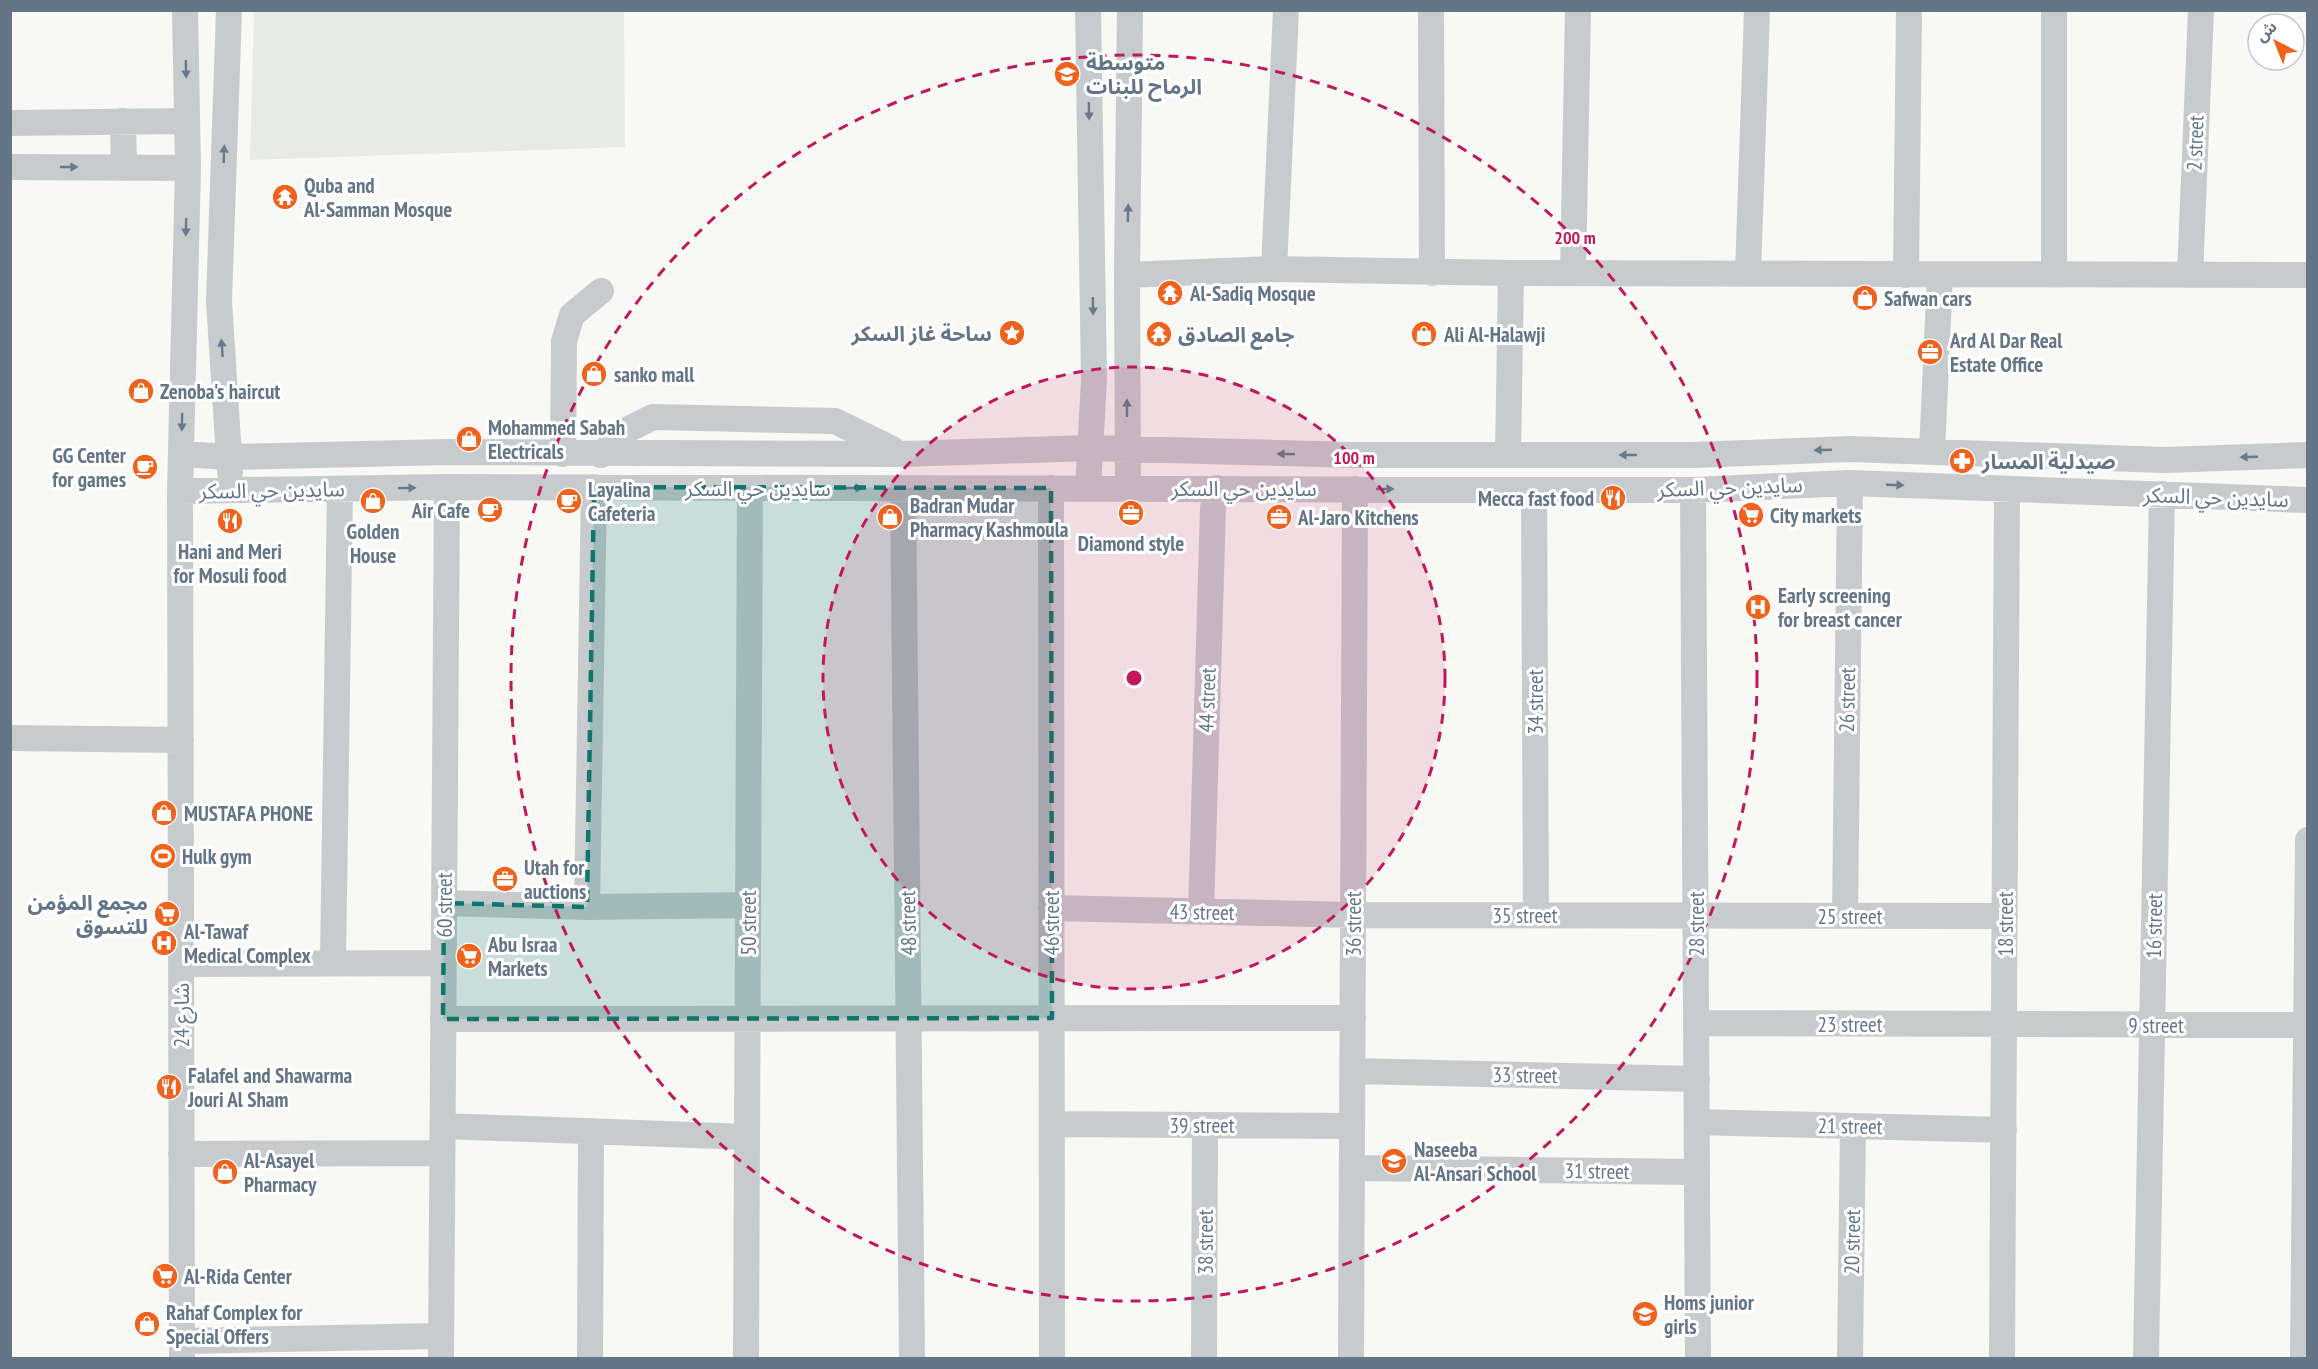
<svg xmlns="http://www.w3.org/2000/svg" width="2318" height="1369" viewBox="0 0 2318 1369" font-family="'PT Sans Narrow','Noto Sans Arabic',sans-serif">
  <rect width="100%" height="100%" fill="#f8f8f5"/>
  <!-- built -->
  <path fill="#e8eae8" d="M254,11H624L625,147L250,160Z"/>
  <g fill="none" stroke-linecap="round" stroke-linejoin="round">
    <!-- minor -->
    <path stroke="#c7cbce" stroke-width="26" d="M229,10L219,301L230,472
      M1088,10L1094,380L1088,488
      M1431,10L1432,273
      M2054,10V274
      M123,121L124,168
      M10,123L186,121
      M10,167L188,168
      M1274,269L1286,10
      M1573,273L1578,10
      M1748,274L1757,10
      M1127,275L1274,269L1511,273L2308,275
      M1906,275L1909,10
      M2190,275L2201,10
      M1932,452L1940,275
      M181,454L229,457L447,452L903,454L1090,448L1356,455H1693L1850,449L2164,460L2308,455
      M563,454L564,341L572,315L601,291
      M601,455L623,432L653,417L835,421L892,449
      M1508,455L1511,273
      M903,488L912,1358
      M1051,488L1052,1358
      M1128,488L1127,275L1130,10
      M1534,490L1536,914
      M1693,490L1698,1358
      M180,491L447,487L1534,490H1693L1850,483L2308,500
      M10,738L181,740
      M444,903L587,907L748,905
      M587,907L594,487
      M1051,908L1353,915L2005,916
      M1201,912L1213,508L1217,488
      M1845,916L1850,483
      M333,962L340,489
      M181,964L444,963
      M443,1019L1353,1018
      M1697,1023L2308,1025
      M1353,1071L1697,1079
      M1697,1122L2004,1130
      M1052,1124L1352,1126
      M443,1126L747,1137
      M181,1154L442,1153
      M1352,1168L1697,1172
      M182,1341L441,1336
      M182,1358L180,491L188,168L185,10
      M441,1358L447,487
      M590,1358L591,1131
      M746,1358L750,488
      M1204,1358L1205,1125
      M1351,1358L1355,489
      M1850,1358L1853,1126
      M2002,1358L2007,489
      M2146,1358L2162,494
      M2303,1358L2308,840"/>
  </g>
  <!-- one-way arrows -->
  <defs><path id="oneway-solid" d="M-6-.8H1V-3.2L6.5 0L1 3.2V.8H-6Z" transform="scale(1.5)"/></defs>
  <g fill="#69798c">
    <use href="#oneway-solid" transform="translate(186 69) rotate(89)"/>
    <use href="#oneway-solid" transform="translate(1089 111) rotate(89)"/>
    <use href="#oneway-solid" transform="translate(224 154) rotate(-88)"/>
    <use href="#oneway-solid" transform="translate(69 167)"/>
    <use href="#oneway-solid" transform="translate(1128 213) rotate(-89)"/>
    <use href="#oneway-solid" transform="translate(186 227) rotate(91)"/>
    <use href="#oneway-solid" transform="translate(1093 306) rotate(89)"/>
    <use href="#oneway-solid" transform="translate(222 348) rotate(-94)"/>
    <use href="#oneway-solid" transform="translate(1127 408) rotate(-90)"/>
    <use href="#oneway-solid" transform="translate(182 422) rotate(91)"/>
    <use href="#oneway-solid" transform="translate(1823 450) rotate(178)"/>
    <use href="#oneway-solid" transform="translate(1286 454) rotate(-179)"/>
    <use href="#oneway-solid" transform="translate(1628 455) rotate(-180)"/>
    <use href="#oneway-solid" transform="translate(2249 457) rotate(178)"/>
    <use href="#oneway-solid" transform="translate(1895 485) rotate(2)"/>
    <use href="#oneway-solid" transform="translate(407 488) rotate(-1)"/>
    <use href="#oneway-solid" transform="translate(854 488)"/>
    <use href="#oneway-solid" transform="translate(1385 489)"/>
  </g>
  <!-- marked area -->
  <path fill="#0f766e" fill-opacity="0.2" stroke="#0f766e" stroke-width="4.5" stroke-dasharray="12 8" stroke-linejoin="round" d="M594,487L1051,488L1052,1018L443,1019L444,903L587,907Z"/>
  <!-- distance rings -->
  <circle cx="1134" cy="678" r="311" fill="#c2185b" fill-opacity=".12"/>
  <g fill="none" stroke="#c2185b" stroke-width="3" stroke-dasharray="10 8">
    <circle cx="1134" cy="678" r="311"/>
    <circle cx="1134" cy="678" r="623"/>
  </g>
  <!-- icons -->
  <defs>
    <g id="school-disc" transform="scale(1.35)"><circle r="9.5" fill="#f1621c" stroke="#fff"/><path d="M0-5L7-2L0 1L-7-2ZM-4 1L0 2.5L4 1V4Q0 6-4 4Z" fill="#fff"/></g>
    <g id="temple-disc" transform="scale(1.35)"><circle r="9.5" fill="#f1621c" stroke="#fff"/><path d="M0-6L5-2H3V0L6.5 2.5H4V6H1.5V3h-3V6H-4V2.5H-6.5L-3 0V-2H-5Z" fill="#fff"/></g>
    <g id="shop-disc" transform="scale(1.35)"><circle r="9.5" fill="#f1621c" stroke="#fff"/><path d="M-5-2.5h2.3a2.7 3.5 0 0 1 5.4 0H5L5.5 6h-11ZM-1.5-2.5h3a1.5 2.3 0 0 0-3 0Z" fill="#fff"/></g>
    <g id="sight-disc" transform="scale(1.35)"><circle r="9.5" fill="#f1621c" stroke="#fff"/><path d="M0-6L1.8-2.2L6-1.7L2.9 1.2L3.7 5.4L0 3.3L-3.7 5.4L-2.9 1.2L-6-1.7L-1.8-2.2Z" fill="#fff"/></g>
    <g id="office-disc" transform="scale(1.35)"><circle r="9.5" fill="#f1621c" stroke="#fff"/><path d="M-6-3h4V-5.5h4V-3h4V5H-6ZM-1-4.5V-3h2v-1.5ZM-6 0V1H6V0Z" fill="#fff"/></g>
    <g id="pharmacy-disc" transform="scale(1.35)"><circle r="9.5" fill="#f1621c" stroke="#fff"/><path d="M-2-6h4v4h4v4h-4v4h-4v-4h-4v-4h4Z" fill="#fff"/></g>
    <g id="cafe-disc" transform="scale(1.35)"><circle r="9.5" fill="#f1621c" stroke="#fff"/><path d="M-5.5-4.5H6V0H3Q3 3.5 0 3.5H-2.5Q-5.5 3.5-5.5 0ZM3-3.2v2h1.7v-2ZM-6 4.5H4V6H-6Z" fill="#fff"/></g>
    <g id="restaurant-disc" transform="scale(1.35)"><circle r="9.5" fill="#f1621c" stroke="#fff"/><path d="M-5-6h1v4h1v-4h1v4h1v-4h1v5L-1.5 .5V6h-2V.5L-5-1ZM5-6V6H3V1.5H1.5Q1.5-4 5-6Z" fill="#fff"/></g>
    <g id="supermarket-disc" transform="scale(1.35)"><circle r="9.5" fill="#f1621c" stroke="#fff"/><path d="M-6-5.5h2.5l.6 2H6L4.5 2H-2.5L-4.4-4H-6ZM-1.5 3.2a1.3 1.3 0 1 0 .1 0ZM3 3.2a1.3 1.3 0 1 0 .1 0Z" fill="#fff"/></g>
    <g id="hospital-disc" transform="scale(1.35)"><circle r="9.5" fill="#f1621c" stroke="#fff"/><path d="M-5-5h3v3.5h4V-5h3V5h-3V1.5h-4V5h-3Z" fill="#fff"/></g>
    <g id="stadium-disc" transform="scale(1.35)"><circle r="9.5" fill="#f1621c" stroke="#fff"/><path d="M0-5a6.5 5 0 1 0 0 10a6.5 5 0 1 0 0-10ZM-3.5-1.8h7v3.6h-7Z" fill="#fff"/></g>
  </defs>
  <g fill-rule="evenodd">
    <use href="#school-disc" x="1067" y="74"/>
    <use href="#temple-disc" x="285" y="197"/>
    <use href="#temple-disc" x="1170" y="293"/>
    <use href="#shop-disc" x="1865" y="298"/>
    <use href="#sight-disc" x="1012" y="333"/>
    <use href="#temple-disc" x="1159" y="334"/>
    <use href="#shop-disc" x="1424" y="334"/>
    <use href="#office-disc" x="1930" y="352"/>
    <use href="#shop-disc" x="594" y="374"/>
    <use href="#shop-disc" x="141" y="391"/>
    <use href="#shop-disc" x="469" y="439"/>
    <use href="#pharmacy-disc" x="1962" y="461"/>
    <use href="#cafe-disc" x="145" y="467"/>
    <use href="#restaurant-disc" x="1613" y="498"/>
    <use href="#shop-disc" x="373" y="501"/>
    <use href="#cafe-disc" x="569" y="501"/>
    <use href="#cafe-disc" x="490" y="510"/>
    <use href="#office-disc" x="1131" y="513"/>
    <use href="#supermarket-disc" x="1751" y="515"/>
    <use href="#shop-disc" x="890" y="517"/>
    <use href="#office-disc" x="1279" y="517"/>
    <use href="#restaurant-disc" x="230" y="521"/>
    <use href="#hospital-disc" x="1758" y="607"/>
    <use href="#shop-disc" x="164" y="813"/>
    <use href="#stadium-disc" x="163" y="856"/>
    <use href="#office-disc" x="505" y="879"/>
    <use href="#supermarket-disc" x="167" y="914"/>
    <use href="#hospital-disc" x="164" y="943"/>
    <use href="#supermarket-disc" x="469" y="956"/>
    <use href="#restaurant-disc" x="169" y="1087"/>
    <use href="#school-disc" x="1394" y="1161"/>
    <use href="#shop-disc" x="225" y="1172"/>
    <use href="#supermarket-disc" x="165" y="1276"/>
    <use href="#school-disc" x="1645" y="1314"/>
    <use href="#shop-disc" x="147" y="1324"/>
  </g>
  <g text-anchor="middle" dominant-baseline="central" stroke-width="6" stroke-linejoin="round" paint-order="stroke">
    <!-- poi labels -->
    <g font-size="21" font-weight="bold" fill="#647588" stroke="#fff" text-anchor="start">
      <text x="1086" y="62">متوسطة<tspan x="1086" dy="24">الرماح للبنات</tspan></text>
      <text x="304" y="185">Quba and<tspan x="304" dy="24">Al-Samman Mosque</tspan></text>
      <text x="1190" y="293">Al-Sadiq Mosque</text>
      <text x="1884" y="298">Safwan cars</text>
      <text x="992" y="333" text-anchor="end">ساحة غاز السكر</text>
      <text x="1178" y="334">جامع الصادق</text>
      <text x="1444" y="334">Ali Al-Halawji</text>
      <text x="1950" y="340">Ard Al Dar Real<tspan x="1950" dy="24">Estate Office</tspan></text>
      <text x="614" y="374">sanko mall</text>
      <text x="160" y="391">Zenoba's haircut</text>
      <text x="488" y="427">Mohammed Sabah<tspan x="488" dy="24">Electricals</tspan></text>
      <text x="126" y="455" text-anchor="end">GG Center<tspan x="126" dy="24">for games</tspan></text>
      <text x="1982" y="461">صيدلية المسار</text>
      <text x="588" y="489">Layalina<tspan x="588" dy="24">Cafeteria</tspan></text>
      <text x="1594" y="498" text-anchor="end">Mecca fast food</text>
      <text x="910" y="505">Badran Mudar<tspan x="910" dy="24">Pharmacy Kashmoula</tspan></text>
      <text x="470" y="510" text-anchor="end">Air Cafe</text>
      <text x="1770" y="515">City markets</text>
      <text x="1298" y="517">Al-Jaro Kitchens</text>
      <text x="373" y="531" text-anchor="middle">Golden<tspan x="373" dy="24">House</tspan></text>
      <text x="1131" y="543" text-anchor="middle">Diamond style</text>
      <text x="230" y="551" text-anchor="middle">Hani and Meri<tspan x="230" dy="24">for Mosuli food</tspan></text>
      <text x="1778" y="595">Early screening<tspan x="1778" dy="24">for breast cancer</tspan></text>
      <text x="184" y="813">MUSTAFA PHONE</text>
      <text x="182" y="856">Hulk gym</text>
      <text x="524" y="867">Utah for<tspan x="524" dy="24">auctions</tspan></text>
      <text x="148" y="902" text-anchor="end">مجمع المؤمن<tspan x="148" dy="24">للتسوق</tspan></text>
      <text x="184" y="931">Al-Tawaf<tspan x="184" dy="24">Medical Complex</tspan></text>
      <text x="488" y="944">Abu Israa<tspan x="488" dy="24">Markets</tspan></text>
      <text x="188" y="1075">Falafel and Shawarma<tspan x="188" dy="24">Jouri Al Sham</tspan></text>
      <text x="1414" y="1149">Naseeba<tspan x="1414" dy="24">Al-Ansari School</tspan></text>
      <text x="244" y="1160">Al-Asayel<tspan x="244" dy="24">Pharmacy</tspan></text>
      <text x="184" y="1276">Al-Rida Center</text>
      <text x="1664" y="1302">Homs junior<tspan x="1664" dy="24">girls</tspan></text>
      <text x="166" y="1312">Rahaf Complex for<tspan x="166" dy="24">Special Offers</tspan></text>
    </g>
    <!-- street labels -->
    <g font-size="21" fill="#647588" stroke="#fff">
      <text transform="translate(2195 143) rotate(-88)">2 street</text>
      <text transform="translate(1730 487) rotate(-2)">سايدين حي السكر</text>
      <text x="758" y="488">سايدين حي السكر</text>
      <text x="1244" y="488">سايدين حي السكر</text>
      <text transform="translate(272 490) rotate(-1)">سايدين حي السكر</text>
      <text transform="translate(2216 497) rotate(2)">سايدين حي السكر</text>
      <text transform="translate(1207 700) rotate(-88)">44 street</text>
      <text transform="translate(1847 700) rotate(-89)">26 street</text>
      <text transform="translate(1535 702) rotate(-90)">34 street</text>
      <text transform="translate(444 905) rotate(-90)">60 street</text>
      <text transform="translate(1202 912) rotate(1)">43 street</text>
      <text x="1525" y="915">35 street</text>
      <text x="1850" y="916">25 street</text>
      <text transform="translate(748 923) rotate(-90)">50 street</text>
      <text transform="translate(908 923) rotate(-91)">48 street</text>
      <text transform="translate(1051 923) rotate(-90)">46 street</text>
      <text transform="translate(1353 924) rotate(-90)">36 street</text>
      <text transform="translate(1696 924) rotate(-90)">28 street</text>
      <text transform="translate(2005 924) rotate(-90)">18 street</text>
      <text transform="translate(2154 926) rotate(-89)">16 street</text>
      <text transform="translate(181 1015) rotate(-90)">شارع 24</text>
      <text x="1850" y="1024">23 street</text>
      <text x="2156" y="1025">9 street</text>
      <text transform="translate(1525 1075) rotate(1)">33 street</text>
      <text x="1202" y="1125">39 street</text>
      <text transform="translate(1850 1126) rotate(1)">21 street</text>
      <text transform="translate(1597 1171) rotate(1)">31 street</text>
      <text transform="translate(1205 1242) rotate(-90)">38 street</text>
      <text transform="translate(1852 1242) rotate(-89)">20 street</text>
    </g>
  </g>
  <circle cx="1134" cy="678" r="9" fill="#c2185b" stroke="#fff" stroke-width="3"/>
  <g font-size="18" text-anchor="middle" font-weight="bold" fill="#c2185b" stroke="#fff" stroke-width="6" stroke-linejoin="round" paint-order="stroke">
    <text x="1575" y="244">200 m</text>
    <text x="1354" y="464">100 m</text>
  </g>
  <!-- border -->
  <rect width="2318" height="1369" fill="none" stroke="#647588" stroke-width="24"/>
  <!-- north arrow -->
  <g transform="translate(2276 42) rotate(318)"><circle r="28" fill="#ffffff" stroke="#c1c8cf" stroke-width="1.5"/>
  <path d="M0-4.5L10 22L0 15L-10 22Z" fill="#f1621c"/>
  <text y="-9" font-size="16" font-weight="bold" text-anchor="middle" fill="#647588">ش</text>
  </g>
</svg>
